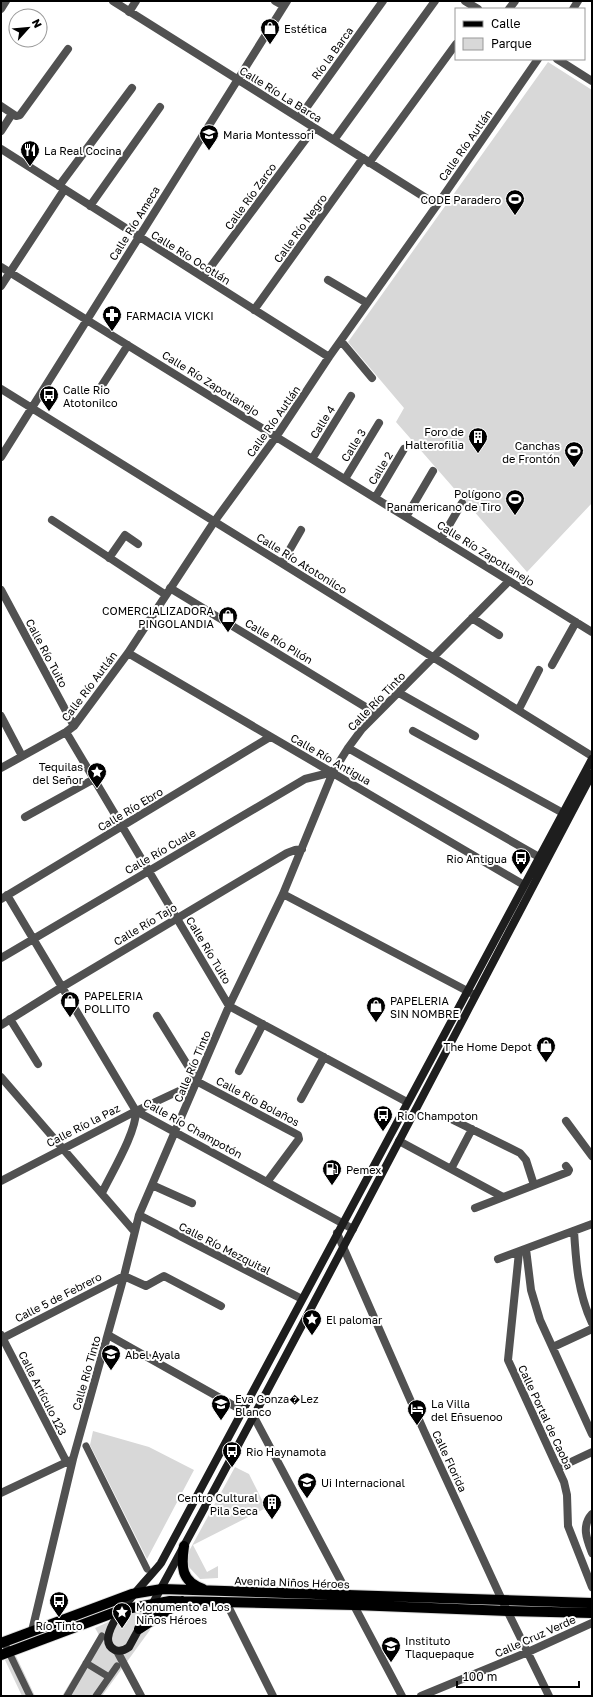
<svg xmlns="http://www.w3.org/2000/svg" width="593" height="1697" viewBox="0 0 593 1697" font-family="'Golos Text',sans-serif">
  <rect width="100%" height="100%" fill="#fff"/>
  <!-- green -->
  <path fill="#d8d8d8" d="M548,62L592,90V503L527,572L396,422L404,408L348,342Z
    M93,1431L149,1447L194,1470L147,1559L90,1445Z
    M235,1467L249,1474L266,1508L193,1545L207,1572L218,1566V1578L200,1579L188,1566V1553Z
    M140,1612L148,1619L150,1630L102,1696H62L99,1635L95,1628L128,1613Z
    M16,1656L35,1696H22L5,1660Z"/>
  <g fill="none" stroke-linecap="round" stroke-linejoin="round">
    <!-- primary casing -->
    <g stroke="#dbdbdb" stroke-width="12">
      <path id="primary" d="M184,1546C181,1567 181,1581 203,1589
        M139,1629L182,1601
        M1,1643L132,1594L162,1589L592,1603
        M1,1655L121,1610L170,1601L354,1605L508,1611L592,1613"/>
    </g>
    <!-- pedestrian -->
    <path stroke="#515151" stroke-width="7" d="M86,1446L147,1569
      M4,1642L30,1696
      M86,1663L109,1677
      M67,1696L102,1636
      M96,1696L117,1666"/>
    <!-- minor -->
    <path stroke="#515151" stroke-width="8" d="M113,1L437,205
      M275,1L284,6
      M465,1L478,9
      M1,9L6,1
      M509,9L515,1
      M573,9L578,1
      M129,12L136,1
      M557,59L592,81
      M1,106L16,116L20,115L68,49
      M299,118L383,1
      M1,131L12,114
      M334,140L435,1
      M1,149L329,357
      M369,163L456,44
      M59,186L132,88
      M90,206L160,107
      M1,267L592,632
      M203,277L314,128
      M328,280L367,303
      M1,286L64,190
      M254,310L363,158
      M341,341L372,378
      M1,389L592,756
      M99,390L128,345
      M1,457L287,1
      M312,459L351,396
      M345,479L379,423
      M375,498L404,449
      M406,517L433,471
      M52,520L166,595
      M441,539L462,503
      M109,558L125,535L138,544
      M282,563L301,530
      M170,588L377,714
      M1,590L74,726
      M472,618L499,635
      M128,653L524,885
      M552,665L576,622
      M399,693L475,736
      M519,709L539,670
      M1,716L22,756
      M413,731L563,813
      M66,732L229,1006L407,1102
      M348,748L539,857
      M1,768L66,732L74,726L128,653L214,522L276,437L329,357L437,205L538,59
      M25,817L94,779
      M283,894L473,994
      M7,895L136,1111L353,1229
      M1,899L270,737
      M1,958L305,779L333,772
      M157,1016L198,1082
      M10,1019L38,1064
      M1,1025L62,987L287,853L295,850L302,849
      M239,1071L263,1024
      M1,1077L134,1231
      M198,1082L298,1135L299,1139L267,1182
      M301,1099L324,1057
      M447,1117L520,1153L526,1160L534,1185
      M566,1121L592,1156
      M399,1141L503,1197
      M451,1169L472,1129
      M1,1181L136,1111L198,1082
      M152,1185L192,1203
      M102,1193C112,1172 136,1133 136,1111
      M475,1208L568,1172L569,1170L566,1166
      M139,1215L302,1299
      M574,1231C576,1263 578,1293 592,1323
      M337,1233L424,1431L502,1600L549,1696
      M526,1249L531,1290L540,1320L592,1434
      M519,1252L508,1360L564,1482L567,1495L568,1526L592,1587
      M498,1259L592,1224
      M124,1276L146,1286L164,1276L221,1306
      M1,1335L66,1461
      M108,1335L254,1417L402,1696
      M1,1339L124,1276
      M553,1347L592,1329
      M558,1468L592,1452
      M1,1493L71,1460
      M592,1514C581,1526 587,1540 592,1553
      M226,1602L273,1696
      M32,1631L73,1459L124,1276L139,1215L229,1006L283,894L333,772L348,748L362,729L509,581
      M117,1651L141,1696
      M421,1696L528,1652L592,1623"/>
    <!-- secondary -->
    <path stroke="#1e1e1e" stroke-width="8" d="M592,759L161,1563C152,1576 87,1637 115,1650C120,1652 125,1650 129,1647C287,1358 438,1066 592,774"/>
    <!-- primary -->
    <use href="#primary" stroke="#000" stroke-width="10"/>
  </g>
  <!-- icons -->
  <defs>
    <g id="shop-pin" transform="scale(1)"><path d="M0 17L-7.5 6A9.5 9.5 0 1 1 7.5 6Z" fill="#000" stroke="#fff"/><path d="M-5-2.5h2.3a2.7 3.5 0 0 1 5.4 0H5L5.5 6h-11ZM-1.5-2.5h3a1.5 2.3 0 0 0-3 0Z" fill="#fff"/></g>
    <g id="school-pin" transform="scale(1)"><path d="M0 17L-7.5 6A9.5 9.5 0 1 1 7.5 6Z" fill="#000" stroke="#fff"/><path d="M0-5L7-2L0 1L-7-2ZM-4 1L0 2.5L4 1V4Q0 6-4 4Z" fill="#fff"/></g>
    <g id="restaurant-pin" transform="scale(1)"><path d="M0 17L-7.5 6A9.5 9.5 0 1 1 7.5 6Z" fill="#000" stroke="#fff"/><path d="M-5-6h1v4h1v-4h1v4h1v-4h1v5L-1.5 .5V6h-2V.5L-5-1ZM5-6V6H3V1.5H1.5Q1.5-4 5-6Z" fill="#fff"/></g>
    <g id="stadium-pin" transform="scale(1)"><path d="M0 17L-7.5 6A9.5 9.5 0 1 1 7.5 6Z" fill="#000" stroke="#fff"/><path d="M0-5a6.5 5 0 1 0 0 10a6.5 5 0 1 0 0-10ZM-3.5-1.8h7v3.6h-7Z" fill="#fff"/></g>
    <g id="pharmacy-pin" transform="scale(1)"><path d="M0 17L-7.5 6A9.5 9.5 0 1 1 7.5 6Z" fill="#000" stroke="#fff"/><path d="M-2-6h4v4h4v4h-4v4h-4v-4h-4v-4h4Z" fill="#fff"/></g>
    <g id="bus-pin" transform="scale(1)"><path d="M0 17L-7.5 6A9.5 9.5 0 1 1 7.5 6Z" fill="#000" stroke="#fff"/><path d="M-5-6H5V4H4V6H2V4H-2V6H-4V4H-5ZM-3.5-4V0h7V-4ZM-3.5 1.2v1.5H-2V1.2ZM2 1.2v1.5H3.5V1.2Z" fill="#fff"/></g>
    <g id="building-pin" transform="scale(1)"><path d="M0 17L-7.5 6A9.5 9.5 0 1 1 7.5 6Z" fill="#000" stroke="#fff"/><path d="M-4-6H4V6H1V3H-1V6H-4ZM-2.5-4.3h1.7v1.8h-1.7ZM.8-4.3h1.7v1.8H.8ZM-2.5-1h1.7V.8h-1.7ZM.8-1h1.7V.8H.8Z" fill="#fff"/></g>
    <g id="sight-pin" transform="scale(1)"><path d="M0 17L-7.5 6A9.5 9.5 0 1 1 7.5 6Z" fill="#000" stroke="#fff"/><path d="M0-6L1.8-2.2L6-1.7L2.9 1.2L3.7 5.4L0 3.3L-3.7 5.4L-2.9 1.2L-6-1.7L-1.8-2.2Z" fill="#fff"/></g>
    <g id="fuel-pin" transform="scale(1)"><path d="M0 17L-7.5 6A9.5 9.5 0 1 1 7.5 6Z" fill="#000" stroke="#fff"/><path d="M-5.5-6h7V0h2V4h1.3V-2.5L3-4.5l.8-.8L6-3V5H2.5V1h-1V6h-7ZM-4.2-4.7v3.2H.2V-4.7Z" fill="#fff"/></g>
    <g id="hotel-pin" transform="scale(1)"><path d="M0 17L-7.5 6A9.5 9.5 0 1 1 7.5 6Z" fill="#000" stroke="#fff"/><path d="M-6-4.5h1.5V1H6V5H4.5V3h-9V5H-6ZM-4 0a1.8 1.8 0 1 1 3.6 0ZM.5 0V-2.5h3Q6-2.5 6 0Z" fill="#fff"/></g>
    <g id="university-pin" transform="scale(1)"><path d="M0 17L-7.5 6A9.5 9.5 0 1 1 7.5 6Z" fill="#000" stroke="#fff"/><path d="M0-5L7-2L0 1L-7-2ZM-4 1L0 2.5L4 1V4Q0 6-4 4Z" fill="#fff"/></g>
  </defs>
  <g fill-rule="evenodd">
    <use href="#shop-pin" x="270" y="28"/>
    <use href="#school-pin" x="209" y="134"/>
    <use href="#restaurant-pin" x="30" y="150"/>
    <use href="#stadium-pin" x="515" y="199"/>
    <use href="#pharmacy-pin" x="112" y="315"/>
    <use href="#bus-pin" x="49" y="395"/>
    <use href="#building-pin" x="478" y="437"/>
    <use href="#stadium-pin" x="574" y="451"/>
    <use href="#stadium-pin" x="515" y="499"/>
    <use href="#shop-pin" x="228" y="616"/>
    <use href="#sight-pin" x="97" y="772"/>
    <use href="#bus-pin" x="521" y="858"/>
    <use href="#shop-pin" x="70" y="1001"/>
    <use href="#shop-pin" x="376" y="1006"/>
    <use href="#shop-pin" x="546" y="1046"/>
    <use href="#bus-pin" x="383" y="1115"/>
    <use href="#fuel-pin" x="332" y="1169"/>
    <use href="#sight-pin" x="312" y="1319"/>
    <use href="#school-pin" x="111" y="1354"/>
    <use href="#school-pin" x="221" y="1404"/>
    <use href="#hotel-pin" x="417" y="1409"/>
    <use href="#bus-pin" x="232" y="1451"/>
    <use href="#university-pin" x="307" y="1482"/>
    <use href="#building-pin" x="272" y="1503"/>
    <use href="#bus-pin" x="59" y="1601"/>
    <use href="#sight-pin" x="122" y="1612"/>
    <use href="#school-pin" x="391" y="1646"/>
  </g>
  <g text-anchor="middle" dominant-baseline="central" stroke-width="4" stroke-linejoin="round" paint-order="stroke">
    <!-- poi labels -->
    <g font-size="11" fill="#000" stroke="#fff" text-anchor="start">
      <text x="284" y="28">Estética</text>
      <text x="223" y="134">Maria Montessori</text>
      <text x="44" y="150">La Real Cocina</text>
      <text x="501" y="199" text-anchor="end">CODE Paradero</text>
      <text x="126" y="315">FARMACIA VICKI</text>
      <text x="63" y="389">Calle Rio<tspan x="63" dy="13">Atotonilco</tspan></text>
      <text x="464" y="431" text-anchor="end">Foro de<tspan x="464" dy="13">Halterofilia</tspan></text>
      <text x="560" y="445" text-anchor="end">Canchas<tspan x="560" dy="13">de Frontón</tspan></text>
      <text x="501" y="493" text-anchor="end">Polígono<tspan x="501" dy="13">Panamericano de Tiro</tspan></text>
      <text x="214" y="610" text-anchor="end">COMERCIALIZADORA<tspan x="214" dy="13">PINGOLANDIA</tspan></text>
      <text x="83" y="766" text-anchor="end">Tequilas<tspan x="83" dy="13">del Señor</tspan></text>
      <text x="507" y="858" text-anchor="end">Rio Antigua</text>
      <text x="84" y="995">PAPELERIA<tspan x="84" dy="13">POLLITO</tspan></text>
      <text x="390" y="1000">PAPELERIA<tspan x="390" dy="13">SIN NOMBRE</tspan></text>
      <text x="532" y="1046" text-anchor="end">The Home Depot</text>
      <text x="397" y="1115">Rio Champoton</text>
      <text x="346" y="1169">Pemex</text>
      <text x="326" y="1319">El palomar</text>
      <text x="125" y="1354">Abel Ayala</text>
      <text x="235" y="1398">Eva Gonza�Lez<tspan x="235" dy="13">Blanco</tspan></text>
      <text x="431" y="1403">La Villa<tspan x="431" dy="13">del Eñsuenoo</tspan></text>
      <text x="246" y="1451">Rio Haynamota</text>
      <text x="321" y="1482">Ui Internacional</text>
      <text x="258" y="1497" text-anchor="end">Centro Cultural<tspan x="258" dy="13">Pila Seca</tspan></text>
      <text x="136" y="1606">Monumento a Los<tspan x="136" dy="13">Niños Héroes</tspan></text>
      <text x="59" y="1625" text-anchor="middle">Río Tinto</text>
      <text x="405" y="1640">Instituto<tspan x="405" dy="13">Tlaquepaque</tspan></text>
    </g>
    <!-- street labels -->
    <g font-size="11" fill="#000" stroke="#fff">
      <text transform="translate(332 53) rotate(-54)">Río la Barca</text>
      <text transform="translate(281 94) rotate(32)">Calle Río La Barca</text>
      <text transform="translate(465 145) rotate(-55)">Calle Río Autlán</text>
      <text transform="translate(250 196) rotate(-54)">Calle Río Zarco</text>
      <text transform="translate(134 223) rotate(-58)">Calle Río Ameca</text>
      <text transform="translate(300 228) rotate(-54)">Calle Río Negro</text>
      <text transform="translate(191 257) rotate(32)">Calle Río Ocotlán</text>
      <text transform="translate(211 383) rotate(32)">Calle Río Zapotlanejo</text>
      <text transform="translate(273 421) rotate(-55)">Calle Río Autlán</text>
      <text transform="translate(322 422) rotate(-58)">Calle 4</text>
      <text transform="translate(353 445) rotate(-58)">Calle 3</text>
      <text transform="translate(380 468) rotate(-59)">Calle 2</text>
      <text transform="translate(486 553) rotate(32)">Calle Río Zapotlanejo</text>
      <text transform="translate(302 563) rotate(32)">Calle Río Atotonilco</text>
      <text transform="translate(279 641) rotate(31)">Calle Río Pilón</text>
      <text transform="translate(47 653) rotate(62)">Calle Río Tuito</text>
      <text transform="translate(89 686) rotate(-53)">Calle Río Autlán</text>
      <text transform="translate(376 701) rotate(-46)">Calle Río Tinto</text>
      <text transform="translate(331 759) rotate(30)">Calle Río Antigua</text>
      <text transform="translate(130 809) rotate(-31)">Calle Río Ebro</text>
      <text transform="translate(160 851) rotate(-30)">Calle Río Cuale</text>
      <text transform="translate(145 924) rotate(-31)">Calle Río Tajo</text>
      <text transform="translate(209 950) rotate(59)">Calle Río Tuito</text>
      <text transform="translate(192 1066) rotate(-67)">Calle Río Tinto</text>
      <text transform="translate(258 1101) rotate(28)">Calle Río Bolaños</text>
      <text transform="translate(83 1125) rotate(-27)">Calle Río la Paz</text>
      <text transform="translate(193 1128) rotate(29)">Calle Río Champotón</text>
      <text transform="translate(225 1248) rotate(27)">Calle Río Mezquital</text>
      <text transform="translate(58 1297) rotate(-27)">Calle 5 de Febrero</text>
      <text transform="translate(86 1373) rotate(-74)">Calle Río Tinto</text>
      <text transform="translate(43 1393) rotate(63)">Calle Artículo 123</text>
      <text transform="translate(546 1417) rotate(65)">Calle Portal de Caoba</text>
      <text transform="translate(450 1461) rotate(65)">Calle Florida</text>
      <text transform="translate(292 1582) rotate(2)">Avenida Niños Héroes</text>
      <text transform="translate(535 1636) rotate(-24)">Calle Cruz Verde</text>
    </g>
  </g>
  <!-- border -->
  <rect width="593" height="1697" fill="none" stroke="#000000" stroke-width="4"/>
  <!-- legend -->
  <rect x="455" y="8" width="130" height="52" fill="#ffffff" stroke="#999999"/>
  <rect x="463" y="21" width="20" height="6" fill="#000000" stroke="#999999"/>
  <text x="491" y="28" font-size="12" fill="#000000">Calle</text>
  <rect x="463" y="38" width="20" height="12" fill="#d8d8d8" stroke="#999999"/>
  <text x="491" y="48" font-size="12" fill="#000000">Parque</text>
  <!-- north arrow -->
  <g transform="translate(28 28) rotate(63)"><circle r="19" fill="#ffffff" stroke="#999999"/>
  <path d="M0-3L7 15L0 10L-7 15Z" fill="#000000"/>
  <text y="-6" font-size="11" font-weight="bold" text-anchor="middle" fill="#000000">N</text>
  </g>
  <!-- scale -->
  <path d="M457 1681v6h122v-6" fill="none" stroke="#000000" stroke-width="2"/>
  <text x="463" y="1681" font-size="12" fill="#000000" stroke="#ffffff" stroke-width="3" paint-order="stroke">100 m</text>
</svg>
